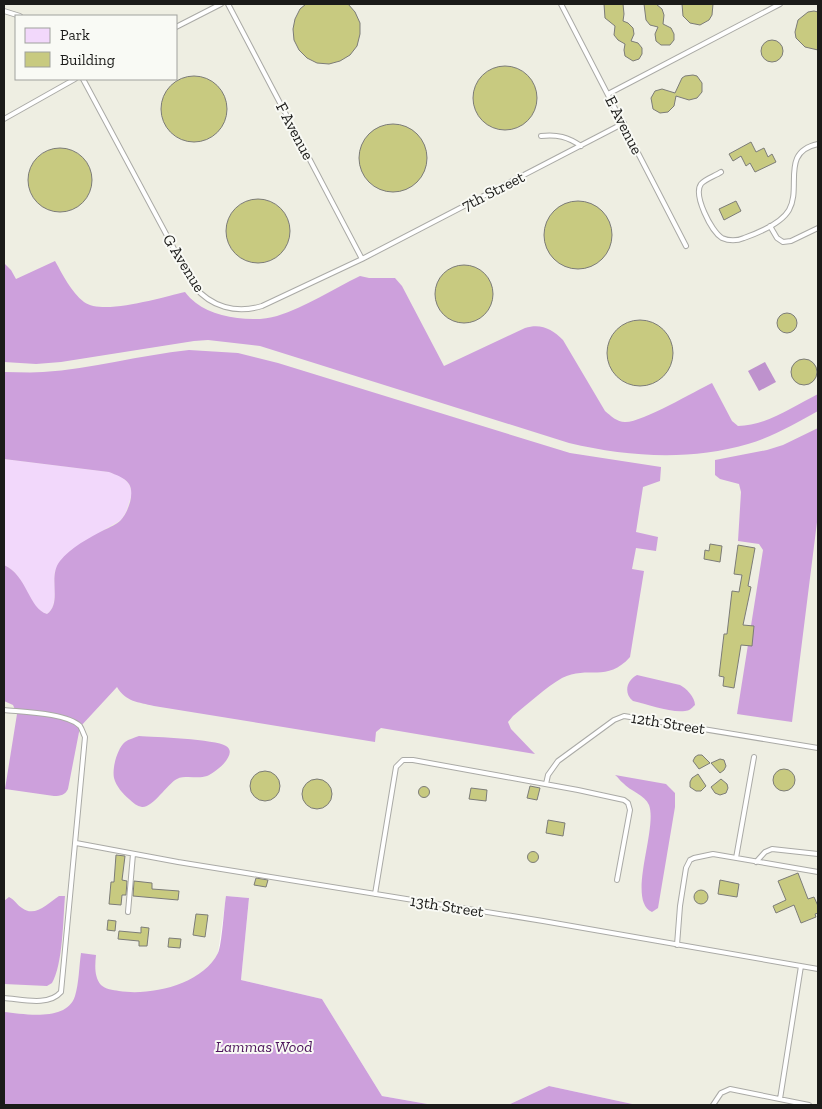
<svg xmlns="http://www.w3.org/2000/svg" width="822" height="1109" viewBox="0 0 822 1109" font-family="'Zilla Slab',serif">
  <rect width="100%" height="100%" fill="#f9faf5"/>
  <!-- built -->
  <path fill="#eeeee2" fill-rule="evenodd" d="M4,4H818V1105H637L549,1086L508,1105H433L382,1096L322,999L241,980L249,898L226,896L218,953L206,1017L4,1103ZM16,16H176V79H16Z"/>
  <!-- green -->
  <path fill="#f2d8fb" d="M4,459L109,472L121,476L129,484L132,493L126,512L121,520L102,531L55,571C53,586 59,605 47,614C28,609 27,575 4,565Z"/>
  <!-- forest -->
  <path fill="#cda0dc" d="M55,261C63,275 71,292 84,302C103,316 162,297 185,292C188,296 192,300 196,303C215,318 254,323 277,316C306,307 333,289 360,276L369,278H395L402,286L444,366L525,328C541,323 552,329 563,340L605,411C611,416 617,422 625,422C641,423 695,391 712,383L732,421L738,426C766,426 794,406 818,394V411C796,423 773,437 748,444C690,461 628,457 569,443L260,346L208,340L194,341L61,362L36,364L4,362V263L11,270L16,279Z
    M189,350L238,353L278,363L570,453L661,467L660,481L643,487L636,532L658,537L656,551L636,548L632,569L644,571L630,657C607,683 588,665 562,678C545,688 529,703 513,716L508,722L511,729L535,754L381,728L376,732L375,742L154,706C138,702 126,702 117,687L80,727L68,789C65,795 61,796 54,796L5,789L17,714L13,705L4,701V565C27,575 29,609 47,614C63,602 47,577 60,561C71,547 89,538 104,530C110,527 116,525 121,520C128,512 135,494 129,484C124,477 116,475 109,472L4,459V372C17,372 30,373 43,372C92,369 140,355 189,350Z
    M818,428V514L792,722L737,714L763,550L759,544L738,541L741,492L739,484L720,479L715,475V460L767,450L783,445Z
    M637,675L680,685C686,688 695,697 695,705C692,708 689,711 685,711C671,713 647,704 633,701C623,693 627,680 637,675Z
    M139,736C154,737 215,739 226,746C239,754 215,773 207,776C201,778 195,777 188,777C185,777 180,777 177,779C167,784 153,808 142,807C137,806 133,803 129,799C123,794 116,786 114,778C112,768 117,749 125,742C129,739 134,738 139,736Z
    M615,775L666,784L675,793V807L658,908L652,912C626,901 658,829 649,805C645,795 630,791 623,783C620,781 618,777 615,775Z
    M59,896H65C63,919 63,964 52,983L47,986L4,984V901L9,897C15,900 17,905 22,908C35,918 48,903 59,896Z
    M226,896L249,898L241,980L322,999L382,1096L433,1105H4V1012C24,1014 67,1022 75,996C79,983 79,967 81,953L96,955C95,965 94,977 101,985C105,989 113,990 119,991C150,996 202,985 218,953C222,945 224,907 226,896Z
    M549,1086L637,1105H508Z"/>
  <!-- water -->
  <path fill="#be92cd" d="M765,362L776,382L759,391L748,371Z"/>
  <!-- building -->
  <path fill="#c8ca80" stroke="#7c7c78" d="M306,4H348L355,12L360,23V34L357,46L350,55L340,61L329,64L317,63L307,58L299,50L294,40L293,29L295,19L300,9Z
    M604,4H623L624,14L623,21L628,23L633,28L634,34L631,41L638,43L642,48V54L639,59L633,61L625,56L624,50L625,44L618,40L614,35L615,26L605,18Z
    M644,4H656L662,9L664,15L663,24L671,28L674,34V40L670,45H661L656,41L655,34L658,27L650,25L646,20Z
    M682,4H713L712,15L709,20L700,25L690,23L683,16Z
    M814,11L818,12V50L805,47L796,38L795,32L798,20L808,12Z
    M761 51a11 11 0 1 1 22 0a11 11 0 1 1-22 0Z
    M473 98a32 32 0 1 1 64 0a32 32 0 1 1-64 0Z
    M693,75L697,76L702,83V92L697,98L689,100L676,96L674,106L668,112L660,113L653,109L651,98L655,91L662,89L675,93L682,78L685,76Z
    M161 109a33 33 0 1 1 66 0a33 33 0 1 1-66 0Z
    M359 158a34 34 0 1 1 68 0a34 34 0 1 1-68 0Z
    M751,142L756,152L764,148L768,157L772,154L776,162L755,172L750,163L746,166L741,156L733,161L729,154Z
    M28 180a32 32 0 1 1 64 0a32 32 0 1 1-64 0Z
    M226 231a32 32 0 1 1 64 0a32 32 0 1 1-64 0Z
    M736,201L741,211L724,220L719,209Z
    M544 235a34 34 0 1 1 68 0a34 34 0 1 1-68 0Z
    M435 294a29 29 0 1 1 58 0a29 29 0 1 1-58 0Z
    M777 323a10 10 0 1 1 20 0a10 10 0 1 1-20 0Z
    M607 353a33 33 0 1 1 66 0a33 33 0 1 1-66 0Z
    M791 372a13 13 0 1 1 26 0a13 13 0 1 1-26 0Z
    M710,544L722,546L720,562L704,559L705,550L709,551Z
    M738,545L755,548L748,586L751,587L743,625L754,626L752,646L741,645L734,688L723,686L724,677L719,676L724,634H727L732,591L739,592L742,575L734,574Z
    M698,755H702L710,763L699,769L693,761L695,757Z
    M720,759L724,760L726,766L724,770L720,773L711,763Z
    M773 780a11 11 0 1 1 22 0a11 11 0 1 1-22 0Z
    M250 786a15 15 0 1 1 30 0a15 15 0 1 1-30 0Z
    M698,774L706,786L701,791H696L690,787V782L692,778Z
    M302 794a15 15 0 1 1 30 0a15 15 0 1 1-30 0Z
    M721,779L727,784L728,788L726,793L720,795L715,793L711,787Z
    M530,786L540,788L537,800L527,798Z
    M418.5 792a5.5 5.5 0 1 1 11 0a5.5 5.5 0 1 1-11 0Z
    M471,788L487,790L486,801L469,799Z
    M548,820L565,823L563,836L546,833Z
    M527.5 857a5.5 5.5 0 1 1 11 0a5.5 5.5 0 1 1-11 0Z
    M116,855L125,856L122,880L127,881L126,895H122L121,905L109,904L111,882H114Z
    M798,873L808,899L814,897L818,906V913L815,914L816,917L801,923L794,905L776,913L773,906L786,900L778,881Z
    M256,878L268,880L266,887L254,885Z
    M720,880L739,884L737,897L718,894Z
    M134,881L152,883V889L179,891L178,900L133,896Z
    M694 897a7 7 0 1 1 14 0a7 7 0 1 1-14 0Z
    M196,914L208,915L205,937L193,935Z
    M108,920L116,921L115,931L107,930Z
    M141,927L149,928L147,946H139V941L118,939L119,931L141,933Z
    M169,938L181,939L180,948L168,947Z"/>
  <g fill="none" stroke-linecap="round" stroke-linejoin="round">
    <!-- service casing -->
    <g stroke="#aaaaa6" stroke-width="6">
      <path id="service" d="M228,4L362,259
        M561,4L686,246
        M4,11L20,16
        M176,27L221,4
        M83,79L194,286C211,307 236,314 262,306L362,259L624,123
        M608,94L780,4
        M4,119L75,79
        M541,136C557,134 568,137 581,146
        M721,172C715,176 705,179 701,184C693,195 711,231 722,238C729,241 737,241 744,238C758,233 781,224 789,210C802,187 780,152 818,144
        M770,226L777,238L783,242L791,241L818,228
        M4,710C22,712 67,713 80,726C82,729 83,733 85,737L61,992C48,1007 21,999 4,998
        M546,784L548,775L558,761L614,720L624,716L818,748
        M76,843L178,862L543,921L818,969
        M736,858L754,757
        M756,862L765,852L772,849L818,854
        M375,894L396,767L403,760H413L578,790L624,800L628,803L630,810L617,880
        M128,912L133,854
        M677,945L680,906L686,868L690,860L694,858L713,854L818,872
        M780,1099L801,966
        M713,1105L721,1093L730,1089L809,1105"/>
    </g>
    <!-- service -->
    <use href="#service" stroke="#fff" stroke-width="4"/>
  </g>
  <g text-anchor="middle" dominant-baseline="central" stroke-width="4" stroke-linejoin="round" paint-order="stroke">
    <!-- street labels -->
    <g font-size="16" fill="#1b1b19" stroke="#f9faf5">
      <text transform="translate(624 125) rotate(63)">E Avenue</text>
      <text transform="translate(295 131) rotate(62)">F Avenue</text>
      <text transform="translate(493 191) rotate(-27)">7th Street</text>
      <text transform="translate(184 263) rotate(58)">G Avenue</text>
      <text transform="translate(668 723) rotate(9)">12th Street</text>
      <text transform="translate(447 906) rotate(9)">13th Street</text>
    </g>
    <!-- park labels -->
    <g font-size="16" font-style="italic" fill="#4b145b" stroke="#f9faf5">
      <text x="264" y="1046">Lammas Wood</text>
    </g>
  </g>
  <!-- border -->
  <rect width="822" height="1109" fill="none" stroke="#1b1b19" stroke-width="10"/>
  <!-- legend -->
  <rect x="15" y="15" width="162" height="65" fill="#f9faf5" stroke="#a0a19d"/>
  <rect x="25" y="28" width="25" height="15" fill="#f2d8fb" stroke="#a0a19d"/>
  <text x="60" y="40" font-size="15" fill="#1b1b19">Park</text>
  <rect x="25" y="52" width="25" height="15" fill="#c8ca80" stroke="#a0a19d"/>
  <text x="60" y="65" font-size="15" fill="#1b1b19">Building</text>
</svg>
